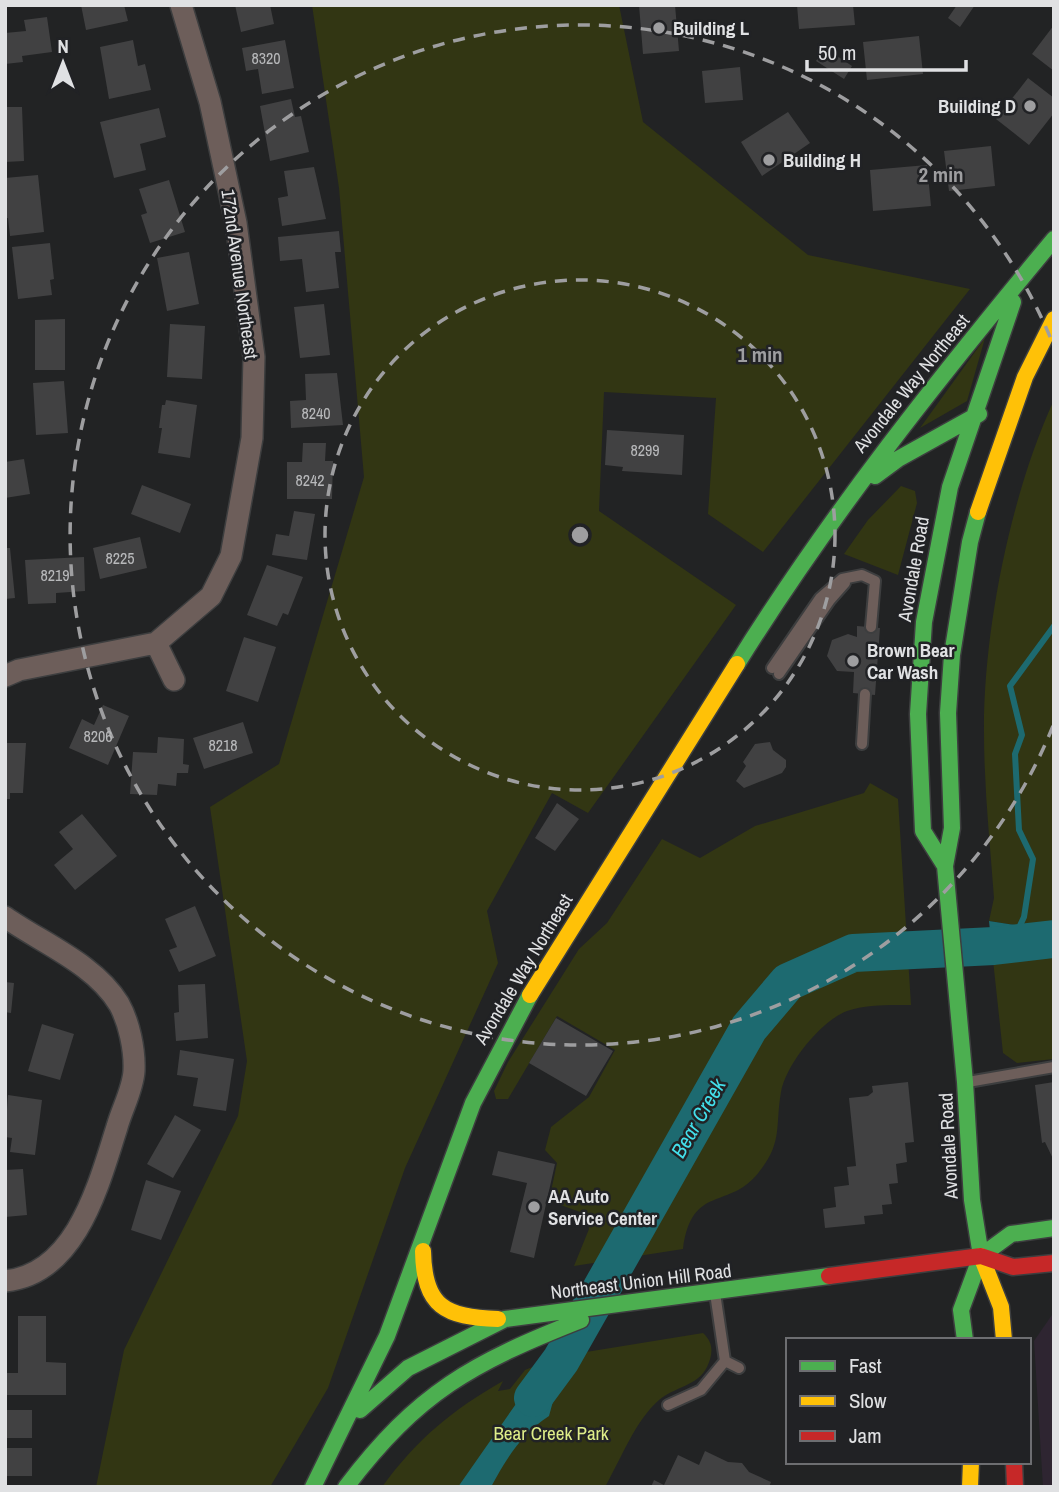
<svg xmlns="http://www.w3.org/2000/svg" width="1059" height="1492" viewBox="0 0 1059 1492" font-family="'Archivo Narrow',sans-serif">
  <rect width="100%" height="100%" fill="#222324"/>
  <!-- commercial -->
  <path fill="#2e2531" d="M1054,1312V1487H1043L1034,1341Z"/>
  <!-- green -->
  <path fill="#323613" d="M312,5H619L643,122L808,255L970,289L763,552L708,514L716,398L604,392L599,511L736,605L588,813L552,793L487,911L498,963L405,1168L328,1388L270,1487H96L124,1350L238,1116L247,1061L210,807L279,764L364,477L339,188Z
    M985,338L967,401L920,428Z
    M1054,400V921L1022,926L989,921L994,898C990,843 984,788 984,733C983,631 1011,493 1054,400Z
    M901,486L915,491L917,503L898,575L844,554L868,520Z
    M870,783L898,799L911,1005C891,1005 867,1004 847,1011C821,1021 786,1064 781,1092C775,1126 783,1142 759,1172C729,1211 692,1183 683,1249L574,1266L589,1229L586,1214L549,1201L557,1163L545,1150L551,1127L589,1097L615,1050L557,1016L508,1099H496L494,1091L508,1062L579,949L607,923L662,839L700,858L755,826L864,793Z
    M1054,951V1059L1017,1063L1003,1053L993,960C1015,956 1033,959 1054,951Z
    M703,1333C714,1343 713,1354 707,1367C698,1386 674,1387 659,1400C635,1421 621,1459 605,1487H382C417,1439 452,1410 503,1381L498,1391L510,1389L525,1370L554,1358L532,1384L563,1378L580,1353Z"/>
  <!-- water -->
  <path fill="#1d6a70" d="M989,921L1022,926L1054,921V951C1033,959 1015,956 993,960Z
    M580,1353L555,1394L549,1416C521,1434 507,1458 491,1487H458L518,1401L554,1358Z"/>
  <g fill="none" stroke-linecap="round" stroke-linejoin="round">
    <!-- stream -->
    <path stroke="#1d6a70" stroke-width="6" d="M1017,932L1024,917L1033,859L1019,830L1015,754L1022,735L1010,686L1054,626"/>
    <!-- river -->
    <path stroke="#1d6a70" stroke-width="38" d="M533,1398L561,1360L749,1028L788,982L853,953L994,946L1054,939"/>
  </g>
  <!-- building -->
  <path fill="#414142" d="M81,5H124L128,21L86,30Z
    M235,5H270L274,24L241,32Z
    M639,5H675L679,51L643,54Z
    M797,5H853L855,25L799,29Z
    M957,5H975L960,27L948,18Z
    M47,17L52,52L22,56L23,62L5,64V33L26,31L24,20Z
    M1054,25V71L1032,54Z
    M919,36L923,74L867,80L863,42Z
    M133,40L138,66L145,64L151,90L109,99L100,47Z
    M285,40L294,88L262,94L258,69L246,71L242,48Z
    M825,48L852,66L844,79L816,61Z
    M740,67L743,100L705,103L702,71Z
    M1028,78L1054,98V113L1029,145L996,119Z
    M291,99L295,117L301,116L309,152L270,161L260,106Z
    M5,107H22L24,161L5,162Z
    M159,108L166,137L140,144L146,170L114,178L100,122Z
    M788,112L810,143L762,176L741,142Z
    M991,146L995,186L949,191L944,151Z
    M927,165L931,206L873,211L870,170Z
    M314,167L326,219L282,226L278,198L288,196L284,171Z
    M38,175L44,232L10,236L8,218H5V178Z
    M169,180L185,232L150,243L141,215L147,213L139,189Z
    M339,231L341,252H335L339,288L306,292L302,259L280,261L278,237Z
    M50,243L54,279L50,280L52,295L18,299L12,247Z
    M189,252L199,304L167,311L157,258Z
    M324,304L330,355L300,358L294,307Z
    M65,319V370H35V320Z
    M170,324L205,326L202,379L167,377Z
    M337,373L343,425L291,428L290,401L306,400L305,374Z
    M64,381L68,433L36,435L33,383Z
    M166,400L197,405L190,458L158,453L162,428H159L162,405H165Z
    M607,430L684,435L682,475L622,471L623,467L605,465Z
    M303,443H326L325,461H333L332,499H287V462H302Z
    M24,459L30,494L5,498V462Z
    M142,485L191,504L180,533L131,514Z
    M294,511L315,514L307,560L272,555L276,534L289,536Z
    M140,537L147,568L100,579L93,548Z
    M5,548H10L15,598L5,599Z
    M84,557L85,591L56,593V603L28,604L25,560Z
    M267,565L303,577L288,615L283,613L277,626L247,615Z
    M857,626L880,628L875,695L853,693L854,672L837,671L827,656L832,640L848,634L857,637Z
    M244,637L276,647L258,702L226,691Z
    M103,705L129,716L108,765L69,748L82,719L94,725Z
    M243,722L253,753L204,769L193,738Z
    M158,737L184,739L183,764L189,765L188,773H177L176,786L158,784L157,795L130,794L133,752L157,753Z
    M770,742L773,750L786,760V767L782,773L744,788L736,781L746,766L743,762L755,744Z
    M5,743H26L23,793H10V799H5Z
    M557,803L579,819L555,851L535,838Z
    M82,814L117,856L75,890L54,865L73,849L59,832Z
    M195,906L216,956L179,972L169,950L177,947L165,919Z
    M5,982L14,983L11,1013L5,1012Z
    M205,984L208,1038L176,1041L174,1013L179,1012L178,985Z
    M556,1018L613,1051L586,1096L529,1063Z
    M42,1024L74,1034L60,1080L28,1071Z
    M180,1050L234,1059L226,1111L193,1106L198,1078L177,1075Z
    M908,1082L914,1142L905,1143L907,1162L896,1164L898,1183L889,1184L892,1204L882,1205L883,1214L864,1216L865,1224L825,1228L823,1209L836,1207L834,1187L849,1185L847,1167L856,1166L849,1098L868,1096L873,1092L872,1086Z
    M1054,1082V1161L1045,1142L1042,1143L1035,1085Z
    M8,1095L42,1100L35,1155L10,1152L12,1138L5,1137Z
    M175,1115L201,1130L173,1178L147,1164Z
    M498,1151L555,1164L534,1258L510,1252L527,1183L492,1175Z
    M23,1169L27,1215L5,1217V1170Z
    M146,1180L181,1191L161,1240L131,1230Z
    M18,1316H46V1362L66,1363V1395H5V1373H18Z
    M5,1410H32V1438H5Z
    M5,1448H32V1476H5Z
    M705,1451L728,1462L742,1463L749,1472L771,1482L769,1487H651L654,1480L664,1485L678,1455L699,1465Z"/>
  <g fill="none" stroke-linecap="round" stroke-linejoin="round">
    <!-- lane casing -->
    <g stroke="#3d3e3f" stroke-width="14">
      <path id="lane" d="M772,668L820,598L842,579L862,575L875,581L871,627
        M779,674L830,600L845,583
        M862,744L865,694
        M968,1082L1054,1067
        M725,1361L739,1368
        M668,1405L701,1390L725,1361L715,1293"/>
    </g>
    <!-- street casing -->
    <g stroke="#3d3e3f" stroke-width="24">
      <path id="street" d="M156,643L174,680
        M5,676L19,670L156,643L211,596L231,556L252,438L254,357L236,223L210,102L181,5
        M5,917C42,943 95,964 119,1004C129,1022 135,1050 134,1071C133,1089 122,1109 117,1127C99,1183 77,1274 5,1281"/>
    </g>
    <!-- fast casing -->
    <g stroke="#3d3e3f" stroke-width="19">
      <path id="fast" d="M875,476L898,459L979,414
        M978,512L970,542L952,655L948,713L952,828L945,866L965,1082L972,1200L981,1256
        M737,664C831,513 941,375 1054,239
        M945,866L923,831L918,714L924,622L950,487L1013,302
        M981,1256L1011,1234L1054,1228
        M965,1340L961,1310L981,1256
        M360,1410L408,1368L505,1319L829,1276
        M313,1487L387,1336L473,1103L530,995
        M346,1487C418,1392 472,1363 581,1320"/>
    </g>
    <!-- slow casing -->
    <g stroke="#3d3e3f" stroke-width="19">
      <path id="slow" d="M978,512L1025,377L1054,319
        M530,995L737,664
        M423,1251C424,1307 445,1317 498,1319
        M981,1256L1001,1307L1004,1340
        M970,1487L971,1462"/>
    </g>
    <!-- jam casing -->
    <g stroke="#3d3e3f" stroke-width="19">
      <path id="jam" d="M829,1276L981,1256L1013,1267L1054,1263
        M1014,1462L1015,1487"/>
    </g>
    <!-- lane -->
    <use href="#lane" stroke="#6d5e5a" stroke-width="10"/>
    <!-- street -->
    <use href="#street" stroke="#6d5e5a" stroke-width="21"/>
    <!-- fast -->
    <use href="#fast" stroke="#4caf50" stroke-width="16"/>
    <!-- slow -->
    <use href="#slow" stroke="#ffc107" stroke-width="16"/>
    <!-- jam -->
    <use href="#jam" stroke="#c62828" stroke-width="16"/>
  </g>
  <!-- distance rings -->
  <g fill="none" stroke="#9e9ea0" stroke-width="3.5" stroke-dasharray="12 9">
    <circle cx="580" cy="535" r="255"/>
    <path d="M1053 726A510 510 0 1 1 1053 344"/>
  </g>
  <!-- markers -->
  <g fill="#9e9ea0" stroke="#212225" stroke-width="2.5">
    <circle cx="659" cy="28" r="7"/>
    <circle cx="1030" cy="106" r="7"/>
    <circle cx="769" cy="160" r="7"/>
    <circle cx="853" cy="661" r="7"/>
    <circle cx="534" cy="1207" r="7"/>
  </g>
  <g text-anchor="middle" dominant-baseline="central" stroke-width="5" stroke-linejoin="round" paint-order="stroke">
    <!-- number labels -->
    <g font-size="16" fill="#b8b9bb">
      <text x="266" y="58">8320</text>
      <text x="316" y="413">8240</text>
      <text x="645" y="450">8299</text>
      <text x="310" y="480">8242</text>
      <text x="120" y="558">8225</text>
      <text x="55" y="575">8219</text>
      <text x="98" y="736">8206</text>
      <text x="223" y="745">8218</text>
    </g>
    <!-- poi labels -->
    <g font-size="19" font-weight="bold" fill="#e0e1e3" stroke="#212225" text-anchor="start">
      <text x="673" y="28">Building L</text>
      <text x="1016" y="106" text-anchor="end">Building D</text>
      <text x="783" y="160">Building H</text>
      <text x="867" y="650">Brown Bear<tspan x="867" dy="22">Car Wash</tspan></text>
      <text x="548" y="1196">AA Auto<tspan x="548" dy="22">Service Center</tspan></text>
    </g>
    <!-- street labels -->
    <g font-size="19" fill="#e0e1e3" stroke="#212225">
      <text transform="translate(240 274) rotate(82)">172nd Avenue Northeast</text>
      <text transform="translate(911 383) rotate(-51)">Avondale Way Northeast</text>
      <text transform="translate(913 569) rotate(-80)">Avondale Road</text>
      <text transform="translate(523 969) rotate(-59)">Avondale Way Northeast</text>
      <text transform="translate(948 1146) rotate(-93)">Avondale Road</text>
      <text transform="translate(641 1281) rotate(-7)">Northeast Union Hill Road</text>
    </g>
    <!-- park labels -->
    <g font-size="19" fill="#dfee89" stroke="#212225">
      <text x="551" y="1433">Bear Creek Park</text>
    </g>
    <!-- water labels -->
    <g font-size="21" font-style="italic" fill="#43dfeb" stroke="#212225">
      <text transform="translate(698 1118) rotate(-60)">Bear Creek</text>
    </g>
  </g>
  <circle cx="580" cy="535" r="10" fill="#9e9ea0" stroke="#212225" stroke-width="3.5"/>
  <g font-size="21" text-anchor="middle" font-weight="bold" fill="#9e9ea0" stroke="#212225" stroke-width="5" stroke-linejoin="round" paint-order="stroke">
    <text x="941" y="182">2 min</text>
    <text x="760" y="362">1 min</text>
  </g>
  <!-- border -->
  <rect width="1059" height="1492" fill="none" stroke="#e0e1e3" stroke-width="14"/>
  <!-- legend -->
  <rect x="786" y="1338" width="245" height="126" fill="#212225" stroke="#6d6e71" stroke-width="2"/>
  <rect x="800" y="1361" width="35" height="10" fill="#4caf50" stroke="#6d6e71" stroke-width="2"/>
  <text x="849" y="1373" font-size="21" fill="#e0e1e3">Fast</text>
  <rect x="800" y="1396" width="35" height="10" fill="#ffc107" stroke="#6d6e71" stroke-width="2"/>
  <text x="849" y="1408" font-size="21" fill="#e0e1e3">Slow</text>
  <rect x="800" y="1431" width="35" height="10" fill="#c62828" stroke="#6d6e71" stroke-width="2"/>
  <text x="849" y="1443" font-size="21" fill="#e0e1e3">Jam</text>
  <!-- north arrow -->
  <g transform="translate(63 63)" stroke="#212225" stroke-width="5" paint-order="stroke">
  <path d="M0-5L12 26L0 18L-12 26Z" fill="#e0e1e3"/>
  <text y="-10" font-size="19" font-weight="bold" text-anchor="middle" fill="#e0e1e3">N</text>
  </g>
  <!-- scale -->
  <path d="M807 60v10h159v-10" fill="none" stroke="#e0e1e3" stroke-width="3.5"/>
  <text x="818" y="60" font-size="21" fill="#e0e1e3" stroke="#212225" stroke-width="5" paint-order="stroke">50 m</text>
</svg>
